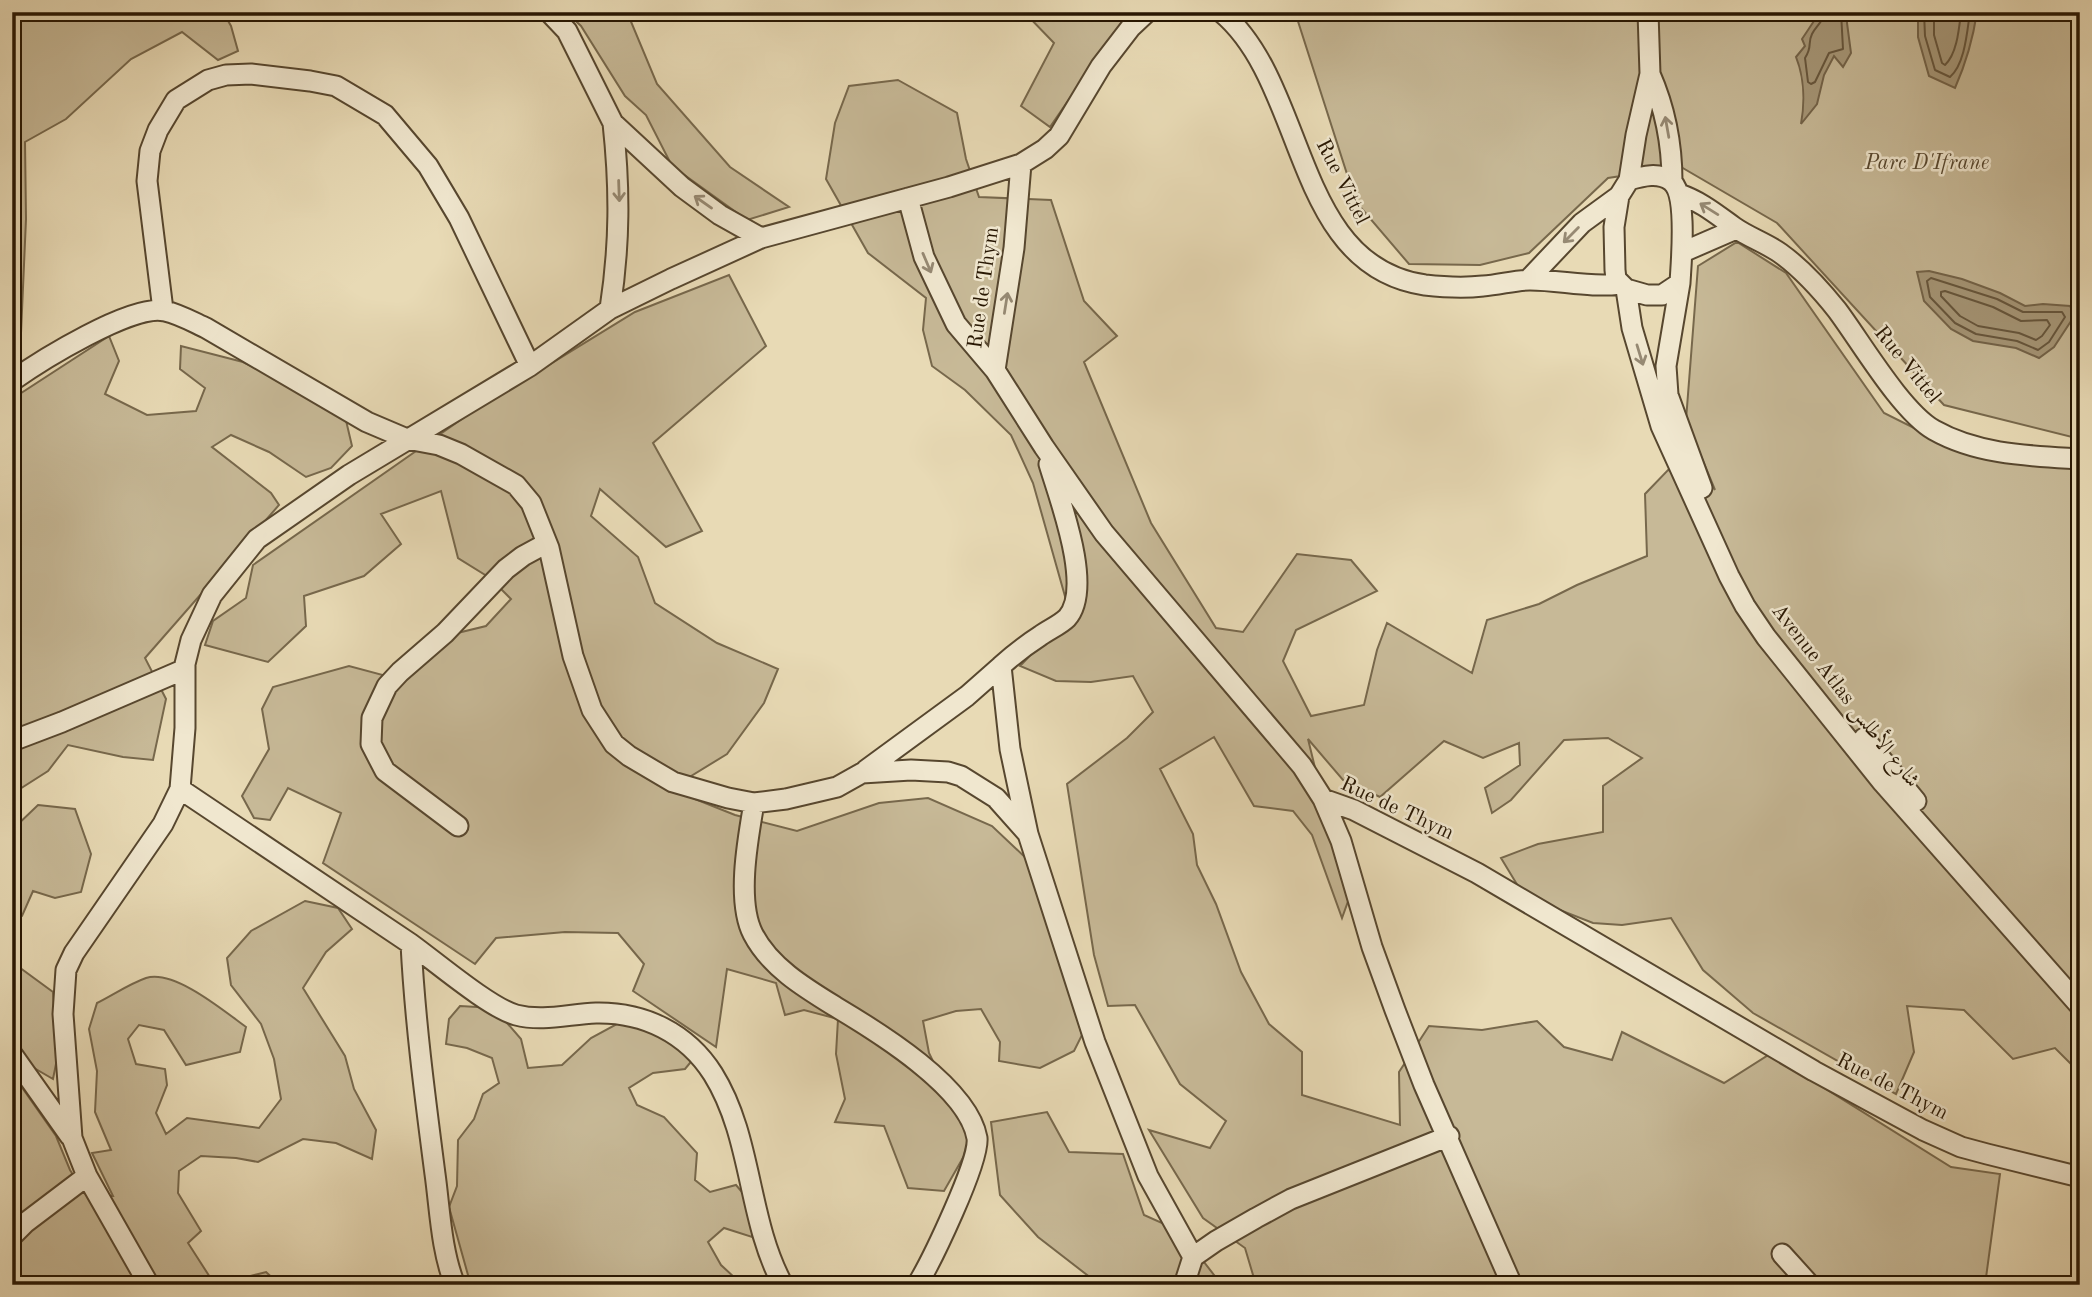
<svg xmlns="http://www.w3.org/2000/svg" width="2092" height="1297" viewBox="0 0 2092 1297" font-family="'Old Standard TT',Amiri,serif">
  <rect width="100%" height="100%" fill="#e8dab5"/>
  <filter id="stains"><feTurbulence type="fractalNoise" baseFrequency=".00286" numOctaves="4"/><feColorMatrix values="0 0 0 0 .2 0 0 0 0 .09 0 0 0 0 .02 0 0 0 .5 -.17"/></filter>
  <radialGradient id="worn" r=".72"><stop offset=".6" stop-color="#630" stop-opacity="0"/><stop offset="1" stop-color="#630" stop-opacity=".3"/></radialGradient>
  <!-- green -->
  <path fill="#c7b997" stroke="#77684c" stroke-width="2" d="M12,12H223L231,26L238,51L218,60L182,32L131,59L66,119L25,142L26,219L20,356L12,363Z
    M566,12H627L657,84L730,167L789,207L747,220L672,166L646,115L625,96L581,26Z
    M1024,12H1129L1050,127L1021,106L1054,43Z
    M1295,12H2080V439L1944,405L1777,223L1681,167L1608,178L1529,253L1480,265L1409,264L1356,202Z
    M898,80L957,113L966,159L979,197L1051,200L1084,301L1117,336L1084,362L1151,523L1216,628L1243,632L1297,554L1351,560L1377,591L1296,630L1283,661L1311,716L1364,705L1377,650L1387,623L1472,673L1487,620L1539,604L1577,585L1647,556L1645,494L1668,470L1710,481L1715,490L1686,420L1698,266L1737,242L1786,273L1884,413L1960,451L2080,466V1073L2055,1048L2013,1059L1964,1010L1907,1006L1914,1052L1896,1094L1753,1013L1703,970L1671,918L1622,925L1593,923L1524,896L1501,858L1538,844L1603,832V786L1642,758L1608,738L1564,740L1511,800L1492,813L1485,788L1520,765L1519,743L1483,758L1444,741L1380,797L1343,780L1308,739L1328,821L1351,893L1342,918L1312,835L1293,811L1254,806L1214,737L1160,769L1193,834L1197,865L1216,904L1241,972L1269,1024L1302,1052V1095L1400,1125L1399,1072L1429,1026L1482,1030L1537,1021L1564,1047L1612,1060L1622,1032L1724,1083L1770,1054L1951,1167L2000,1174L1985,1285H1256L1245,1248L1203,1218L1149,1130L1210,1148L1226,1121L1180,1084L1135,1005L1108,1006L1094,955L1067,784L1127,738L1153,712L1133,676L1091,682L1056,681L1020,666L1070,614L1033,483L1011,435L965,390L932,366L923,330L926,298L868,253L826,179L835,123L849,86Z
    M729,275L766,346L653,443L702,531L666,547L600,489L591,516L638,557L655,603L717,643L778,669L764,703L727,754L670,789L735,815L797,831L879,803L928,798L992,826L1028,860L1049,922L1082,1035L1074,1051L1040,1068L999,1061L1000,1042L981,1009L956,1011L923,1021L929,1053L945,1086L971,1128L964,1156L944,1191L908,1188L884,1126L835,1122L845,1099L836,1054L838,1019L804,1010L785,1015L776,983L727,969L716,1047L633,991L644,964L618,933L565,932L496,938L475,964L323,863L341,813L288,788L270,820L254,818L242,796L269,749L262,709L273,687L349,666L401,680L441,637L486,626L511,599L490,578L458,558L441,491L381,514L401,544L364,576L304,596L306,626L268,662L205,645L213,621L246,598L253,565L469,414L635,312Z
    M109,336L119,361L105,394L147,415L196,411L205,388L180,369L181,346L243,362L344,412L352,446L331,468L306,477L269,452L231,435L212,447L271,493L279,505L145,658L166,699L153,760L123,757L68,745L48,771L12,794V755L16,736L12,690V399Z
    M38,805L75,809L91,854L81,892L55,898L33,891L22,916L12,919V830Z
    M305,901L338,908L352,929L326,952L303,988L345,1056L354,1089L376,1130L372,1159L336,1143L303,1139L258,1162L236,1158L201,1156L179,1171L178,1193L201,1231L188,1243L215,1285H12V962L53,992L57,1059L53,1079L34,1068L21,1086L56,1136L70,1170L87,1196H113L92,1153L111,1150L95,1112L97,1071L89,1029L97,1003C113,995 129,984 146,978C174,969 224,1011 246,1027L240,1052L186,1065L164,1030L139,1025L128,1039L136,1064L165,1069L167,1085L156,1113L166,1134L187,1118L259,1128L281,1099L274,1059L261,1024L231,985L227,958L251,931Z
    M460,1006L494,1008L521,1039L528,1068L562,1065L591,1038L626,1019L675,1030L695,1057L685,1069L653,1073L629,1088L637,1105L664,1117L697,1153L695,1180L710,1192L736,1185L753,1205L752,1237L724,1228L708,1242L721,1265L735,1278L733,1285H475L468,1275L449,1207L457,1186L458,1140L474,1119L483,1094L499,1083L492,1058L467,1048L446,1044L449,1019Z
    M1047,1112L1069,1152L1123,1154L1144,1215L1180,1231L1221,1284L1237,1285H1100L1038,1237L1000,1195L991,1122Z
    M266,1272L280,1285H216Z"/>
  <!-- water -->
  <path fill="#a69778" stroke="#736349" stroke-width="2" d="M1820,12H1848L1847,23L1851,53L1843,67L1834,56L1824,75L1817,104L1801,124C1805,102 1804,77 1796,57L1805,46L1802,39Z
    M1914,12H1977C1973,39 1966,63 1955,88L1929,76L1918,37V16Z
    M1929,271L1962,279L2000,293L2025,306L2043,304L2070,306L2075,315L2054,347L2039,358L2016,348L1973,341L1951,329L1924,301L1917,272Z"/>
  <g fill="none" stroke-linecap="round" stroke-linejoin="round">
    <!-- shore -->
    <path stroke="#66563d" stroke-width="2" d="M1825,12C1823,22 1816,26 1812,34C1807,44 1813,46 1805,58L1808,82L1811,84L1815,82L1829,53L1843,49L1841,12
      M1924,12L1925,36L1935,70L1950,77C1965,64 1967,32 1970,12
      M1934,12V35L1942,63L1945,65C1957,54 1959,29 1961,12
      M1931,278L1997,299L2023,312H2062L2065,317L2049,342L2038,350L2017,341L1976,334L1955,323L1930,297L1927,281Z
      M1945,291L1993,307L2021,321L2047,320L2050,325L2042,336L2036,340L2019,333L1978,326L1960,316L1941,296V292Z"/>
    <!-- minor casing -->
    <g stroke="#57472f" stroke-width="23">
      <path id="minor" d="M549,12L567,31L613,123L682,187L720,215L761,238
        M1221,12C1308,84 1292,266 1425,285C1443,287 1465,288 1483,286C1499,285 1515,280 1530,280C1560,280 1590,288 1620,284
        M1650,74C1665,108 1672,144 1672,181
        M1629,180C1643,176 1659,172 1671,181C1688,194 1681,263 1680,283L1662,295H1647L1626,289L1616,279L1615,270L1614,227L1619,196L1629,180L1636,135L1650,74L1648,12
        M1679,194C1700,201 1716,214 1734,227C1748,237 1766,243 1780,253C1801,268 1821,290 1837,310C1861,342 1901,411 1934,430C1978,455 2031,456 2080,459
        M908,198L924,257L956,324L995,370L1044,447L1104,533L1302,766L1323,799L1341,841L1372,947L1395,1010L1424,1085L1512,1285
        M1683,252L1736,229
        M1528,280L1582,223L1619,196
        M1680,283L1666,366L1668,395L1702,488
        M1626,289L1632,328L1661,426L1729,576L1745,606L1766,637L1883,783L2080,1006
        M610,309C620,244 620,188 613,123
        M163,310L147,181L150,151L158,130L176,100L208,80L226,75L251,74L310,81L336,86L385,115L428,166L459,218L530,366
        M995,370L1014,248L1021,164
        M12,381C40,361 133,303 165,311C179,314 193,322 206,328L367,422L407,439L439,445L461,454L516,485L531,503L549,548L573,656L592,710L614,744L629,756L673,782L728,798L754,803L786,799L837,787L862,773L911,770L948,772L961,776L996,798L1028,834
        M1049,464C1059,498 1094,588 1067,618C1060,625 1048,630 1040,636C1026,645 1013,655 1001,666L1010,749L1028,834L1095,1042L1148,1176L1193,1257
        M1864,738L1916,801
        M12,741L62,722L185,669
        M866,770L967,696L1001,666
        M180,789L411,944C415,1021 425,1097 435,1174C440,1210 441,1250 455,1285
        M1323,799L1354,810L1477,873L1814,1071L1923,1130L1961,1147L1987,1154L2080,1177
        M754,803C748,838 736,901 753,934C770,967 805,988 836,1007C878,1032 968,1087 977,1138C980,1161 931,1262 917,1285
        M458,826L385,771L371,744L372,718L387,686L400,672L445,633L506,569L523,556L547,543
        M411,944C436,962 490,1008 516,1015C543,1022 569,1014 596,1013C644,1012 687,1033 713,1074C753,1138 747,1219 783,1285
        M12,1054L70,1136
        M12,1236L25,1223L87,1176
        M1782,1254L1810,1285
        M149,1285L87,1176L72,1138L63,1014L66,970L74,953L163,824L180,789L185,728V664L191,640L212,595L257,539L349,475L530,366L610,309L671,279L761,238L949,187L1021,164L1045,149L1059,136L1101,66L1131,27L1147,12
        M1184,1285L1193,1257L1216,1241L1256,1218L1291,1199L1449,1136"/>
    </g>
    <!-- minor -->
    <use href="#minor" stroke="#f0e7cf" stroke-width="19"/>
  </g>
  <!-- one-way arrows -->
  <defs><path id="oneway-shaft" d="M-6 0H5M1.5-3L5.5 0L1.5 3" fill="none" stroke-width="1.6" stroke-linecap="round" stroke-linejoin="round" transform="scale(1.75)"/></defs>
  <g stroke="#968973">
    <use href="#oneway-shaft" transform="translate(1667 127) rotate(-100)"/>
    <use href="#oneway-shaft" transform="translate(619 191) rotate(88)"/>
    <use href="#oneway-shaft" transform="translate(703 202) rotate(-145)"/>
    <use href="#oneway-shaft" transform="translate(1709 209) rotate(-148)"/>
    <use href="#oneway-shaft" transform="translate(1571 235) rotate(135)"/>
    <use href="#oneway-shaft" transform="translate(927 263) rotate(67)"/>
    <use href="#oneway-shaft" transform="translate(1006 303) rotate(-81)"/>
    <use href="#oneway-shaft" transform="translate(1640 355) rotate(73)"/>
  </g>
  <g text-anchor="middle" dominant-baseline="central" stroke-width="5" stroke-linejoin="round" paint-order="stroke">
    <!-- park labels -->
    <g font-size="21" font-style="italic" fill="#57472f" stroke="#f0e7cf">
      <text x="1927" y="163">Parc D'Ifrane</text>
    </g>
    <!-- street labels -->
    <g font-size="21" fill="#271602" stroke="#f0e7cf">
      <text transform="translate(1342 182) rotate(63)">Rue Vittel</text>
      <text transform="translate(984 288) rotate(-82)">Rue de Thym</text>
      <text transform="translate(1907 365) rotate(51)">Rue Vittel</text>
      <text transform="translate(1845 696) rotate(52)">Avenue Atlas شارع الأطلس</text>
      <text transform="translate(1397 809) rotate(25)">Rue de Thym</text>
      <text transform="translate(1892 1087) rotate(27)">Rue de Thym</text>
    </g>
  </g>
  <!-- margin -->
  <rect width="2092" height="1297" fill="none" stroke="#e8dab5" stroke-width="42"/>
  <rect x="14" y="14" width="2064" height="1269" fill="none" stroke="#271602" stroke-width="3.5"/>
  <rect x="21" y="21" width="2050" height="1255" fill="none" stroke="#271602" stroke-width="2"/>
  <rect width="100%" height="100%" filter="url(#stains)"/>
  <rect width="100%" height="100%" fill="url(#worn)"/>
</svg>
